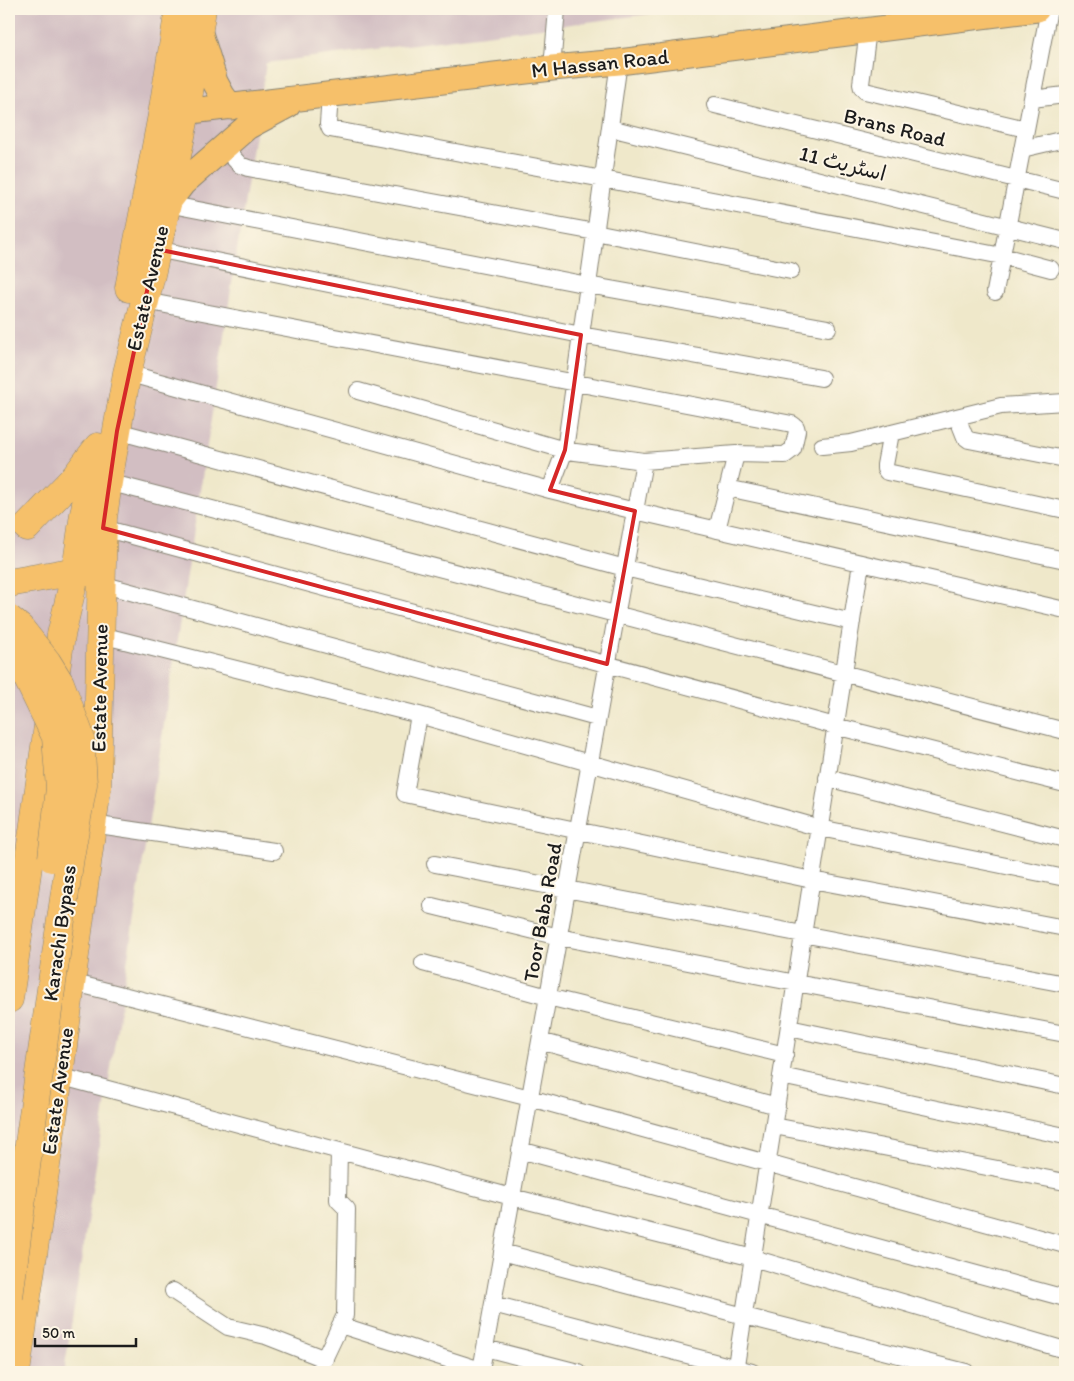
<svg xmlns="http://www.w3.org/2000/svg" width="1074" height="1381" viewBox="0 0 1074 1381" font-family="Itim,'Playpen Sans Arabic',sans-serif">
  <rect width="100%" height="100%" fill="#fcf5e5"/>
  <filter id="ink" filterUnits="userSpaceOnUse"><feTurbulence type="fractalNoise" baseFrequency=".02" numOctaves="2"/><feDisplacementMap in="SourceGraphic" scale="10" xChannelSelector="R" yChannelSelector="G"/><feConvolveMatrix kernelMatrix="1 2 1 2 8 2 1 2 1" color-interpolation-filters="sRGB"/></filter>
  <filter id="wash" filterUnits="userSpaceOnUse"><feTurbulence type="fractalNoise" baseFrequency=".0096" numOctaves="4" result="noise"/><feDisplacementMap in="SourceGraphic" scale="20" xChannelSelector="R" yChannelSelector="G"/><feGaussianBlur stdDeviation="1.12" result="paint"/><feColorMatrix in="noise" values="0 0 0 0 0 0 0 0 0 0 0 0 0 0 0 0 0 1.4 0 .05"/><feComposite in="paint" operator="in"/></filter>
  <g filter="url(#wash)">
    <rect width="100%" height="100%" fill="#efe8ca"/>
    <!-- industrial -->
    <path fill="#d2bec2" d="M9,9H689L266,63L64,1372H9Z"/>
  </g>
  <g filter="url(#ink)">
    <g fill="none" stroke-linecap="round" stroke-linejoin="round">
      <!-- street casing -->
      <g stroke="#868273" stroke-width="18">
        <path id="street" d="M868,30L861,84L862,88L865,91L1026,129
          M552,68L557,9
          M330,95L328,124L330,129L603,179L1002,256L1051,269
          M1032,99L1065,95
          M715,105L1065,191
          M610,128L1065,241
          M223,147L240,165L248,168L595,232L791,271
          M1022,149L1065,139
          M167,204L588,285L828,328
          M156,249L581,335L821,378
          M995,292L1049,9
          M145,301L792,424L796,427L797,431L793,449L785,455L736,454L644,461L568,451L358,391
          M127,373L550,490L635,511L1065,610
          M957,417L965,437L969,440L1065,459
          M117,431L625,568L852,622
          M891,433L885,465V469L887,472L1065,510
          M822,446L851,443L1001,406L1065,402
          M108,482L1065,731
          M727,488L1065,560
          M550,490L565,450L619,62
          M103,528L835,726L1065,784
          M717,530L736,454
          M101,584L597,718
          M101,635L419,715L820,828L1065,878
          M419,715L405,794L812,880L1065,928
          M827,778L1065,839
          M92,824L274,851
          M435,864L1065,984
          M432,906L559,937L796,983L1065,1034
          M423,963L548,997L785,1055
          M71,982L530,1098L1065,1245
          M789,1028L1065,1086
          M540,1041L777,1106
          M59,1076L512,1197L753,1258L1065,1350
          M781,1076L1065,1136
          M774,1126L1065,1182
          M520,1150L1065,1298
          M502,1252L744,1316L966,1372
          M173,1291L228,1327L266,1336L325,1359
          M493,1304L752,1372
          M340,1325L481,1370L644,461
          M485,1348L578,1372
          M318,1372L345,1315L347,1209L338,1200L339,1151
          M735,1372L861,563"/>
      </g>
      <!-- primary casing -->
      <g stroke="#868273" stroke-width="27">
        <path id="primary" d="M199,30L215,82L222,95L231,107
          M166,114L552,68L619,62L1037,9
          M167,204L183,183L247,127L288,105"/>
      </g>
      <!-- highway casing -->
      <g stroke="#868273" stroke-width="29">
        <path id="highway" d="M129,288L162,115L179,9
          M27,527L75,477L98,447
          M9,583L76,571L91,572
          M9,999L61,635L76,571L84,514L92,472
          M16,1372L59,1076L97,788L103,518L108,482L127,373L145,301L167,204L186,112L202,9"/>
      </g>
      <!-- street -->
      <use href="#street" stroke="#fff" stroke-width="16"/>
      <!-- primary -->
      <use href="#primary" stroke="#f6c06b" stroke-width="25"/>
      <!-- highway -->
      <use href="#highway" stroke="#f6c06b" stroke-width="28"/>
      <!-- highway-bridge casing -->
      <g stroke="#868273" stroke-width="29" stroke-linecap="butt">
        <path id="highway-bridge" d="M9,619L20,628L47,662L60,683L80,736L83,784L70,857L31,1129L9,1297
          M9,654L24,671L56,737L60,788L52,858"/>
      </g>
      <!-- highway-bridge -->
      <use href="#highway-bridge" stroke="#f6c06b" stroke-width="28"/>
    </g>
  </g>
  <!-- marked area -->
  <path fill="none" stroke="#d62828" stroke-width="4" stroke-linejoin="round" d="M156,249L581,335L565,450L550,490L635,511L607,664L103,528L117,431Z"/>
  <g text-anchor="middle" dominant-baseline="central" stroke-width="4" stroke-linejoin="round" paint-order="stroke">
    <!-- street labels -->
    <g font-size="21" fill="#1c1c1c" stroke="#fcf5e5">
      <text transform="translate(600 63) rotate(-6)">M Hassan Road</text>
      <text transform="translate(895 127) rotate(14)">Brans Road</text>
      <text transform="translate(843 163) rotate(14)">اسٹریٹ 11</text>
      <text transform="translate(147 288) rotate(-77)">Estate Avenue</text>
      <text transform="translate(99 688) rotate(-89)">Estate Avenue</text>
      <text transform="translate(542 912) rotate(-80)">Toor Baba Road</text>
      <text transform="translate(59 933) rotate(-82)">Karachi Bypass</text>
      <text transform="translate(57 1091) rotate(-82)">Estate Avenue</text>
    </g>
  </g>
  <!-- margin -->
  <rect width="1074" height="1381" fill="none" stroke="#fcf5e5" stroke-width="30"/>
  <!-- scale -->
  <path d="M35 1338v8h101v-8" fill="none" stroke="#1c1c1c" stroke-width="2.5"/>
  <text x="42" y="1338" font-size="15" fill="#1c1c1c" stroke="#fcf5e5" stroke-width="4" paint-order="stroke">50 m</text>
</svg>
